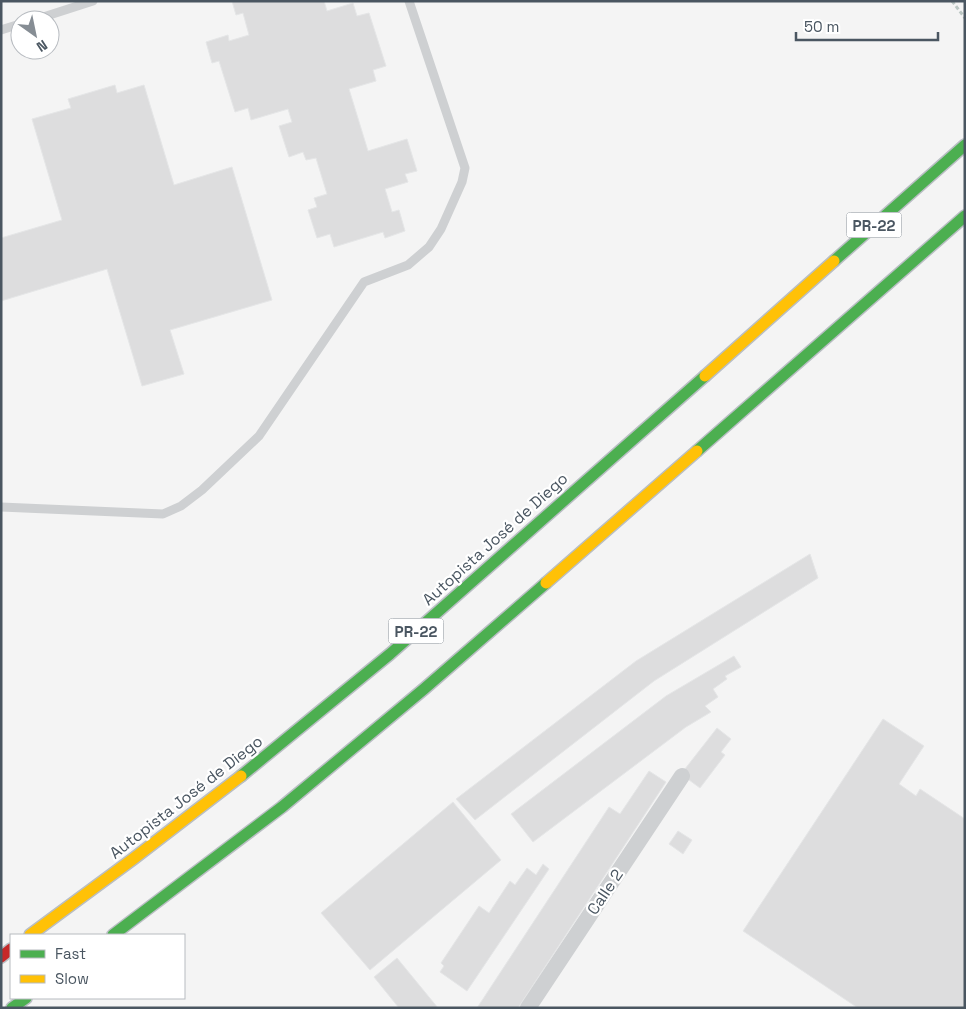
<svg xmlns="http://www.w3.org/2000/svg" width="966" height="1009" viewBox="0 0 966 1009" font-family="'Space Grotesk',sans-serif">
  <rect width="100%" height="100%" fill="#f4f4f4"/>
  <!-- building -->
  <path fill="#ddddde" stroke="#e5e6e7" d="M232,1H324L327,11L353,3L357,16L369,13L386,66L373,70L376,81L349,89L368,151L407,139L417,171L405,174L408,182L385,189L392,212L399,210L405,231L385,238L383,232L334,247L330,234L317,238L308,210L317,207L314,198L327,194L316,158L306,160L303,152L289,157L279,126L292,122L288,109L251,120L248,108L235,112L219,61L212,63L206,42L228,35L229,41L249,35L243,13L236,15Z
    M115,85L117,93L144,85L174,185L232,167L272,300L170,330L184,374L142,386L107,269L1,301V238L62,220L32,119L71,108L68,99Z
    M810,554L818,578L654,681L475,820L456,799L636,661Z
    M734,656L741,667L725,676L727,679L713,689L718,697L705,706L711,712L686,727L533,842L511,814L666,696Z
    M883,719L924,746L899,784L916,796L920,789L965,819V1008H858L743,931Z
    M717,728L731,739L721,752L725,755L700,788L681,774Z
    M649,771L666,782L518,1008H477L609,807L620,814Z
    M453,802L501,860L370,970L321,913Z
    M678,831L692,840L683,854L669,844Z
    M543,864L549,869L467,991L440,972L444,966L441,963L479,906L489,913L510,881L515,885L527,868L536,875Z
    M397,958L438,1008H399L374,977Z"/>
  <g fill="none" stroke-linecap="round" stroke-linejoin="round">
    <!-- fast casing -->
    <g stroke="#b9bec3" stroke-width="14">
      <path id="fast" d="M834,261L965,145
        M697,451L965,216
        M241,776L390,654L705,376
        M113,935L282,807L424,689L546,583
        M12,1008L26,998"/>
    </g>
    <!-- slow casing -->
    <g stroke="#b9bec3" stroke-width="14">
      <path id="slow" d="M705,376L834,261
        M546,583L697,451
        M30,935L133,859L241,776"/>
    </g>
    <!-- jam casing -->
    <g stroke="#b9bec3" stroke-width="14">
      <path id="jam" d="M1,957L11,949"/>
    </g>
    <!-- path -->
    <path stroke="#bcc7c4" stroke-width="3" stroke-dasharray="4 2.5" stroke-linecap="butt" d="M952,1L965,18"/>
    <!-- lane -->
    <path stroke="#ced0d2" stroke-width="9" d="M34,20L93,1
      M1,30L20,24
      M1,507L163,514L181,506L202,490L259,436L364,282L408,265L429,247L441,229L462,182L465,168L409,1"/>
    <!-- street -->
    <path stroke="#ced0d2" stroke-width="16" d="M528,1008L682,776"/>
    <!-- fast -->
    <use href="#fast" stroke="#4caf50" stroke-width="11"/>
    <!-- slow -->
    <use href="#slow" stroke="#ffc107" stroke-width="11"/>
    <!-- jam -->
    <use href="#jam" stroke="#c62828" stroke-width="11"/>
  </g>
  <g text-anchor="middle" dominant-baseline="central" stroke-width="4.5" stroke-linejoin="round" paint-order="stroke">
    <!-- shield labels -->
    <g fill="#fff" stroke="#808990" stroke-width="1">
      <rect x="846.5" y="212.5" width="55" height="25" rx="4"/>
      <rect x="388.5" y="618.5" width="55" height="25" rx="4"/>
    </g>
    <g font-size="15" font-weight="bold" fill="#4a5661">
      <text x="874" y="225">PR-22</text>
      <text x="416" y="631">PR-22</text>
    </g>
    <!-- street labels -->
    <g font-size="16" fill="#4a5661" stroke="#fff">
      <text transform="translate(495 539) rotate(-42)">Autopista José de Diego</text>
      <text transform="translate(186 797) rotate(-38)">Autopista José de Diego</text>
      <text transform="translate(605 892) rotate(-56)">Calle 2</text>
    </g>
  </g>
  <!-- border -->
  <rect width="966" height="1009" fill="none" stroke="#4a5661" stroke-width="5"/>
  <!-- legend -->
  <rect x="10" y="934" width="175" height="65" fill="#ffffff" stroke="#b7bbc0"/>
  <rect x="20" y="950" width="25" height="8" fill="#4caf50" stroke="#b7bbc0"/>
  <text x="55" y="959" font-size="15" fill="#4a5661">Fast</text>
  <rect x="20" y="975" width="25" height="8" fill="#ffc107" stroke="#b7bbc0"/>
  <text x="55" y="984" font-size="15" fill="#4a5661">Slow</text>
  <!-- north arrow -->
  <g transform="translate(35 35) rotate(147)"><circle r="24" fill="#ffffff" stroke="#b7bbc0"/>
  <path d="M0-4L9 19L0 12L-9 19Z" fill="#868d94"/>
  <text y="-8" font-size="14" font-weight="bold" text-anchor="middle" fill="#4a5661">N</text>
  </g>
  <!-- scale -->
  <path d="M796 32v8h142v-8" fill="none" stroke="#4a5661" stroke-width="2.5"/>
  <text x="804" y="32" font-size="15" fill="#4a5661" stroke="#ffffff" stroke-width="4" paint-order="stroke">50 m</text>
</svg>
